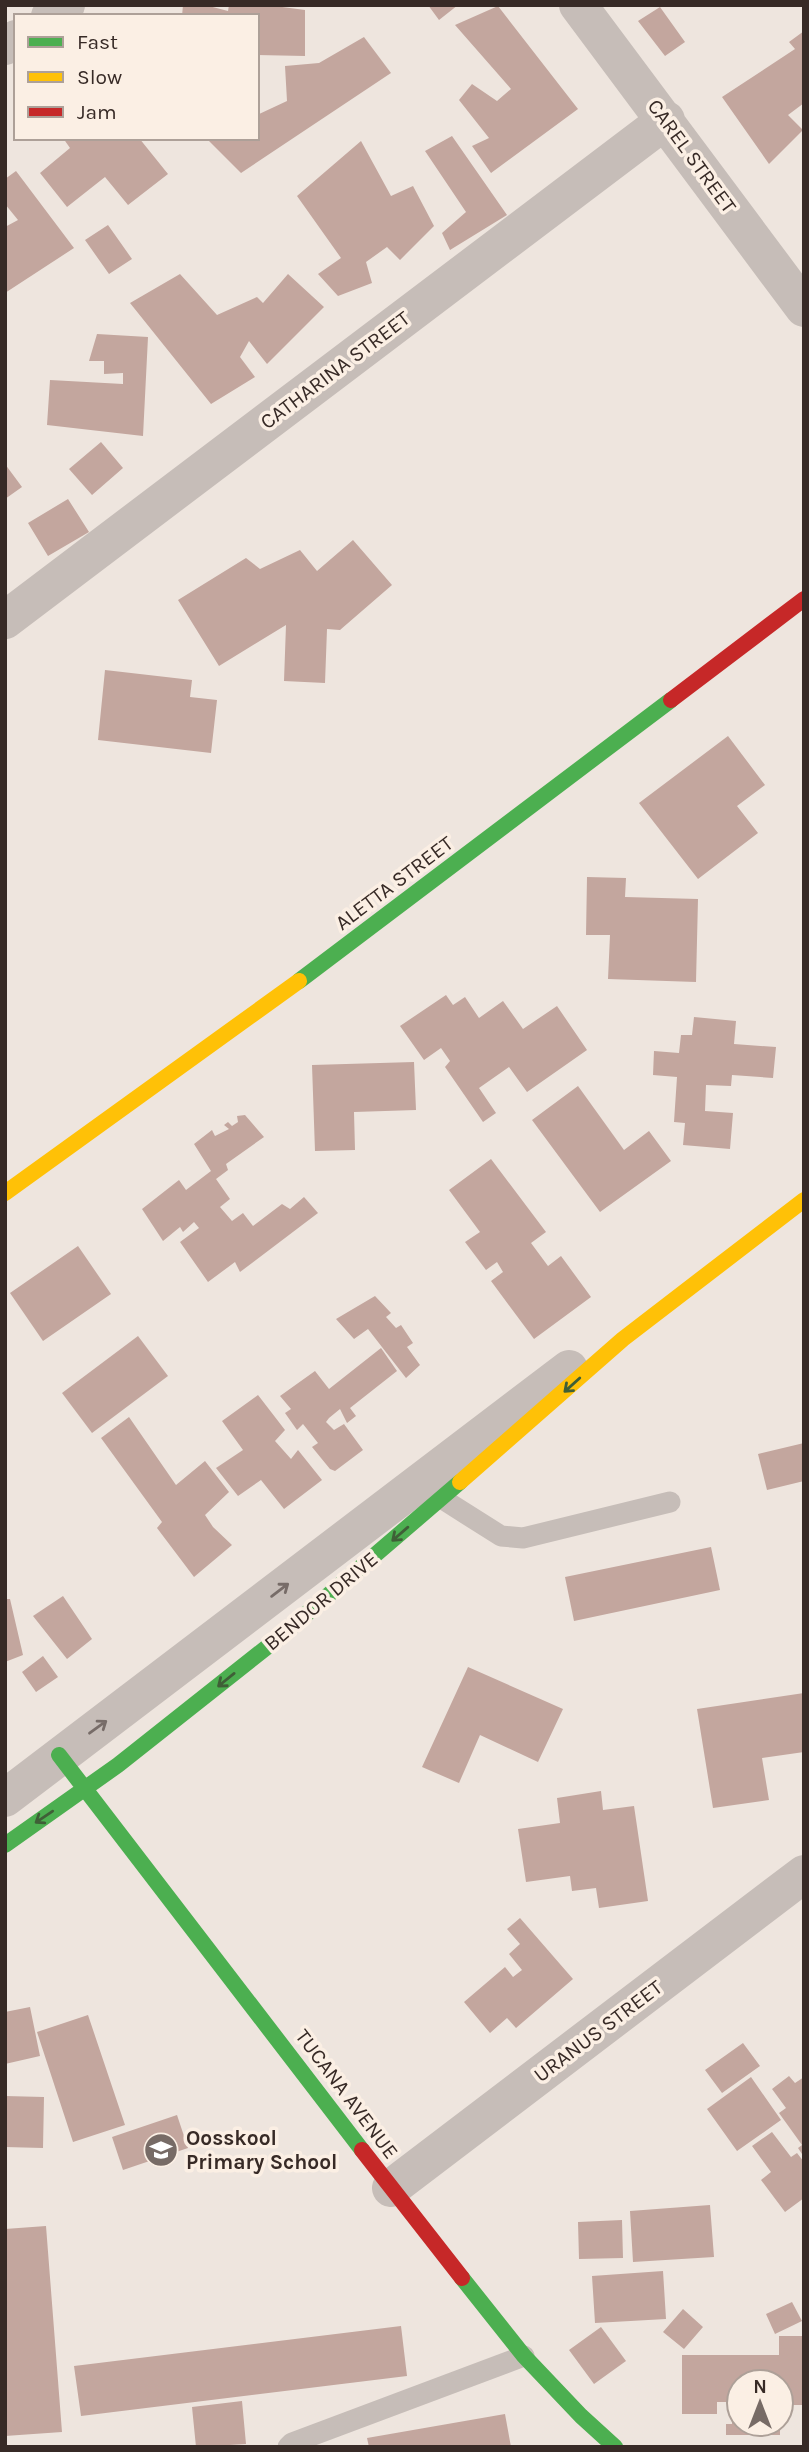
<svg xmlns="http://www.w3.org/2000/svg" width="809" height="2452" viewBox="0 0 809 2452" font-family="Karla,sans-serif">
  <rect width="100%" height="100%" fill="#eee5de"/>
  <!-- building -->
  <path fill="#c3a69e" d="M183,5H205L228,11L229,5H267L305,10V56L257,55V16H182Z
    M428,5H458L439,20Z
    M498,6L578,109L491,173L472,146L489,138L459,100L472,84L497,101L511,89L455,25Z
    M660,7L685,42L665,56L638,21Z
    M804,31V103L788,115L803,130L769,164L722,97L795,49L789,42Z
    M364,37L391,73L241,173L206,138H257V115L287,101L285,66L319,63Z
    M452,136L507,215L450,250L442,233L466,212L425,151Z
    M63,138H139L168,174L128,205L105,177L67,207L40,173L70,148Z
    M361,141L391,196L413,186L434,226L400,260L387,247L366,262L372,283L338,296L318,274L341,258L297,196Z
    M16,171L74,248L5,293V227L18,220L5,204V179Z
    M108,225L132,259L109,274L85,240Z
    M180,274L217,315L257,297L263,303L288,274L324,307L267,364L249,341L240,357L255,377L211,404L130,303Z
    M97,334L148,337L143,436L47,425L50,380L123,384V373L104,374V361H89Z
    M101,442L123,468L92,495L69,469Z
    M5,464L22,487L5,499Z
    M68,499L89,532L48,556L28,523Z
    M353,540L392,585L340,630L327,629L325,683L284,681L286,625L219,666L178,600L246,558L260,569L300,550L317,571Z
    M105,670L192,680L190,697L217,700L211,753L98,740Z
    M728,736L765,785L737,806L758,833L698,879L639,803Z
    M587,877L626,878L625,897L698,899L696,982L608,979L610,935H586Z
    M446,995L453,1005L465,997L479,1018L503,1001L523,1029L557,1006L587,1050L527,1092L509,1067L479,1088L496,1113L483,1122L445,1067L450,1061L441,1048L424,1060L400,1026Z
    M694,1017L736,1021L734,1044L776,1047L773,1078L732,1075L731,1086L706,1085L705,1111L733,1113L730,1149L683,1145L685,1123L674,1122L677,1077L653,1075L654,1051L679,1053L681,1035H692Z
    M414,1062L416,1110L354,1112L355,1150L315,1151L312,1065Z
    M578,1086L624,1150L649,1131L671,1161L600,1212L532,1120Z
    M245,1115L264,1137L226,1164L228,1170L216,1179L230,1199L220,1207L232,1221L243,1213L253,1226L282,1204L290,1209L304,1197L318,1213L240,1272L235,1262L208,1282L180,1242L199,1228L194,1222L183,1232L180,1227L163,1241L142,1209L179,1180L186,1190L211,1171L194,1144L212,1130L215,1136L229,1129L224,1125L228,1122L232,1126L238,1122L237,1116Z
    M491,1159L546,1232L531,1243L548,1266L561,1256L591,1297L534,1339L491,1281L503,1272L497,1262L486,1270L465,1242L480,1232L449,1190Z
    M78,1246L111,1294L43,1341L10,1293Z
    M375,1296L391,1313L386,1317L396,1328L401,1325L413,1343L407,1347L420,1365L406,1378L368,1329L354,1339L336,1319Z
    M138,1336L168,1376L92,1433L62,1393Z
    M381,1348L397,1371L350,1408L356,1416L347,1423L340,1409L329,1418L326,1422L334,1430L344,1424L363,1450L335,1471L330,1469L312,1447L318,1443L303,1424L297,1430L285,1413L291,1409L280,1396L315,1371L329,1389Z
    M258,1395L285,1430L275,1441L291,1459L298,1450L322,1480L284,1509L261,1480L238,1496L216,1468L243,1450L222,1421Z
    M129,1417L176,1485L205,1461L229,1492L205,1515L213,1527L232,1545L194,1577L157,1528L162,1522L101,1438Z
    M804,1443V1481L767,1490L758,1454Z
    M711,1547L720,1590L574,1621L565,1577Z
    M63,1596L92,1639L67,1659L33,1616Z
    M5,1599H10L23,1655L5,1662Z
    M43,1656L58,1677L36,1692L22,1672Z
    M468,1667L563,1709L538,1762L480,1735L459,1783L422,1767Z
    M804,1693V1752L762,1758L769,1800L713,1808L697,1709Z
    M601,1791L603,1810L634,1806L648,1901L599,1908L596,1888L572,1891L570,1876L526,1882L518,1829L560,1823L557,1798Z
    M520,1918L573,1979L516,2028L507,2018L490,2033L464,2002L505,1967L513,1977L522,1970L509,1954L520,1944L507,1929Z
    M30,2007L40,2056L5,2064V2012Z
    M88,2015L125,2125L73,2142L37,2032Z
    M743,2043L760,2066L722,2093L705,2070Z
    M789,2076L795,2083L804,2077V2157L798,2148L802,2145L779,2113L786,2108L772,2089Z
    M751,2077L781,2120L737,2151L707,2109Z
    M5,2096L44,2097L43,2148L5,2147Z
    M177,2115L188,2148L123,2170L112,2137Z
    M772,2132L791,2157L797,2153L804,2162V2198L785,2212L761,2180L771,2172L752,2146Z
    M710,2205L714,2257L633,2262L630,2211Z
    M622,2220L623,2258L579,2259L578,2222Z
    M46,2226L62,2432L5,2436V2229Z
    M663,2271L666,2319L595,2323L592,2276Z
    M792,2302L802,2321L775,2334L766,2314Z
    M683,2309L703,2327L684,2349L663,2332Z
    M401,2326L407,2376L81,2416L74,2366Z
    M601,2327L626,2361L594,2384L569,2350Z
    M779,2336H804V2405H781V2382H739V2424H780V2435H726V2424H732V2402H717V2414H682V2355H779Z
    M242,2401L246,2444L196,2447L192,2407Z
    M505,2414L511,2447H369L367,2438Z"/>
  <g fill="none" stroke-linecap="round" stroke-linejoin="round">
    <!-- lane -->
    <path stroke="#c6bdb8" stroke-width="21" d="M441,1498L501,1536L523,1538L670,1502
      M288,2447L292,2443L524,2356"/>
    <!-- street -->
    <path stroke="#c6bdb8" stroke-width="38" d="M578,5L804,308
      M50,16L66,5
      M5,46L16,39
      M5,620L666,120
      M5,1798L569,1369
      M391,2188L804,1874"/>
    <!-- fast -->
    <path stroke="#4caf50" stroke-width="16" d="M299,981L671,700
      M59,1755L362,2150
      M5,1845L118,1765L276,1640L460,1482
      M462,2278L524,2356L581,2416L615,2447"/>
    <!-- slow -->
    <path stroke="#ffc107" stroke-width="16" d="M5,1193L299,981
      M460,1482L623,1339L804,1200"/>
    <!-- jam -->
    <path stroke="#c62828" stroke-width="16" d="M671,700L804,599
      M362,2150L462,2278"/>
  </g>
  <!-- one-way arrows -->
  <defs><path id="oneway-shaft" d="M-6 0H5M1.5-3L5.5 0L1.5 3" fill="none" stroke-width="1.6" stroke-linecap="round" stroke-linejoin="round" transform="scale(1.75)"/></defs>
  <g stroke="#3f5f37">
    <use href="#oneway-shaft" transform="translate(572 1385) rotate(138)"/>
    <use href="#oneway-shaft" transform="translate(400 1534) rotate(139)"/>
    <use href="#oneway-shaft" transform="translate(226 1680) rotate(141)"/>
    <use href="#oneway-shaft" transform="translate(44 1817) rotate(146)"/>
  </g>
  <g stroke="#776c68">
    <use href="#oneway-shaft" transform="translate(280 1590) rotate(-37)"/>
    <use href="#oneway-shaft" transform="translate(98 1727) rotate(-36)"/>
  </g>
  <!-- icons -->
  <defs>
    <g id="school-disc" transform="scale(1.75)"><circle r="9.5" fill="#776b66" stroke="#fbefe4"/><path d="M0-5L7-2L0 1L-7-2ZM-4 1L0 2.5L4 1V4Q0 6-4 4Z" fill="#fff"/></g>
  </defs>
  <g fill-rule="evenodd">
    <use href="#school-disc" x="161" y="2150"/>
  </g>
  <g text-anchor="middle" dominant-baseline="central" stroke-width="7" stroke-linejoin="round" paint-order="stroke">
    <!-- street labels -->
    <g font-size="21" fill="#372a26" stroke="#fbefe4">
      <text transform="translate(692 156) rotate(54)">CAREL STREET</text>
      <text transform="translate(335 370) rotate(-37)">CATHARINA STREET</text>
      <text transform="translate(394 883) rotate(-37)">ALETTA STREET</text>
      <text transform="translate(321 1601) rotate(-40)">BENDOR DRIVE</text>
      <text transform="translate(598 2031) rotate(-37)">URANUS STREET</text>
      <text transform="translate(347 2094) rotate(53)">TUCANA AVENUE</text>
    </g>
    <!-- poi labels -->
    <g font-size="21" font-weight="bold" fill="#372a26" stroke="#fbefe4" text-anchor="start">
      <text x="186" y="2138">Oosskool<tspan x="186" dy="24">Primary School</tspan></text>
    </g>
  </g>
  <!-- border -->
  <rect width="809" height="2452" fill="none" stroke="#372a26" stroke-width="14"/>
  <!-- legend -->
  <rect x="14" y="14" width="245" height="126" fill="#fbefe4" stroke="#ada098" stroke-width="2"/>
  <rect x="28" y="37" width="35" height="10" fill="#4caf50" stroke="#ada098" stroke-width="2"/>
  <text x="77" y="49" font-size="21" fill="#372a26">Fast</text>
  <rect x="28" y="72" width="35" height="10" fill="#ffc107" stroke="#ada098" stroke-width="2"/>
  <text x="77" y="84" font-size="21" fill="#372a26">Slow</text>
  <rect x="28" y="107" width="35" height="10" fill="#c62828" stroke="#ada098" stroke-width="2"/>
  <text x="77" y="119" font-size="21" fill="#372a26">Jam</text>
  <!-- north arrow -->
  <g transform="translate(760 2403)"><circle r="33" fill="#fbefe4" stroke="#ada098" stroke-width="2"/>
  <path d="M0-5L12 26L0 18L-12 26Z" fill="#776b66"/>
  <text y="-10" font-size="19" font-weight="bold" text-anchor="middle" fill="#372a26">N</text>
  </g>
</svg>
